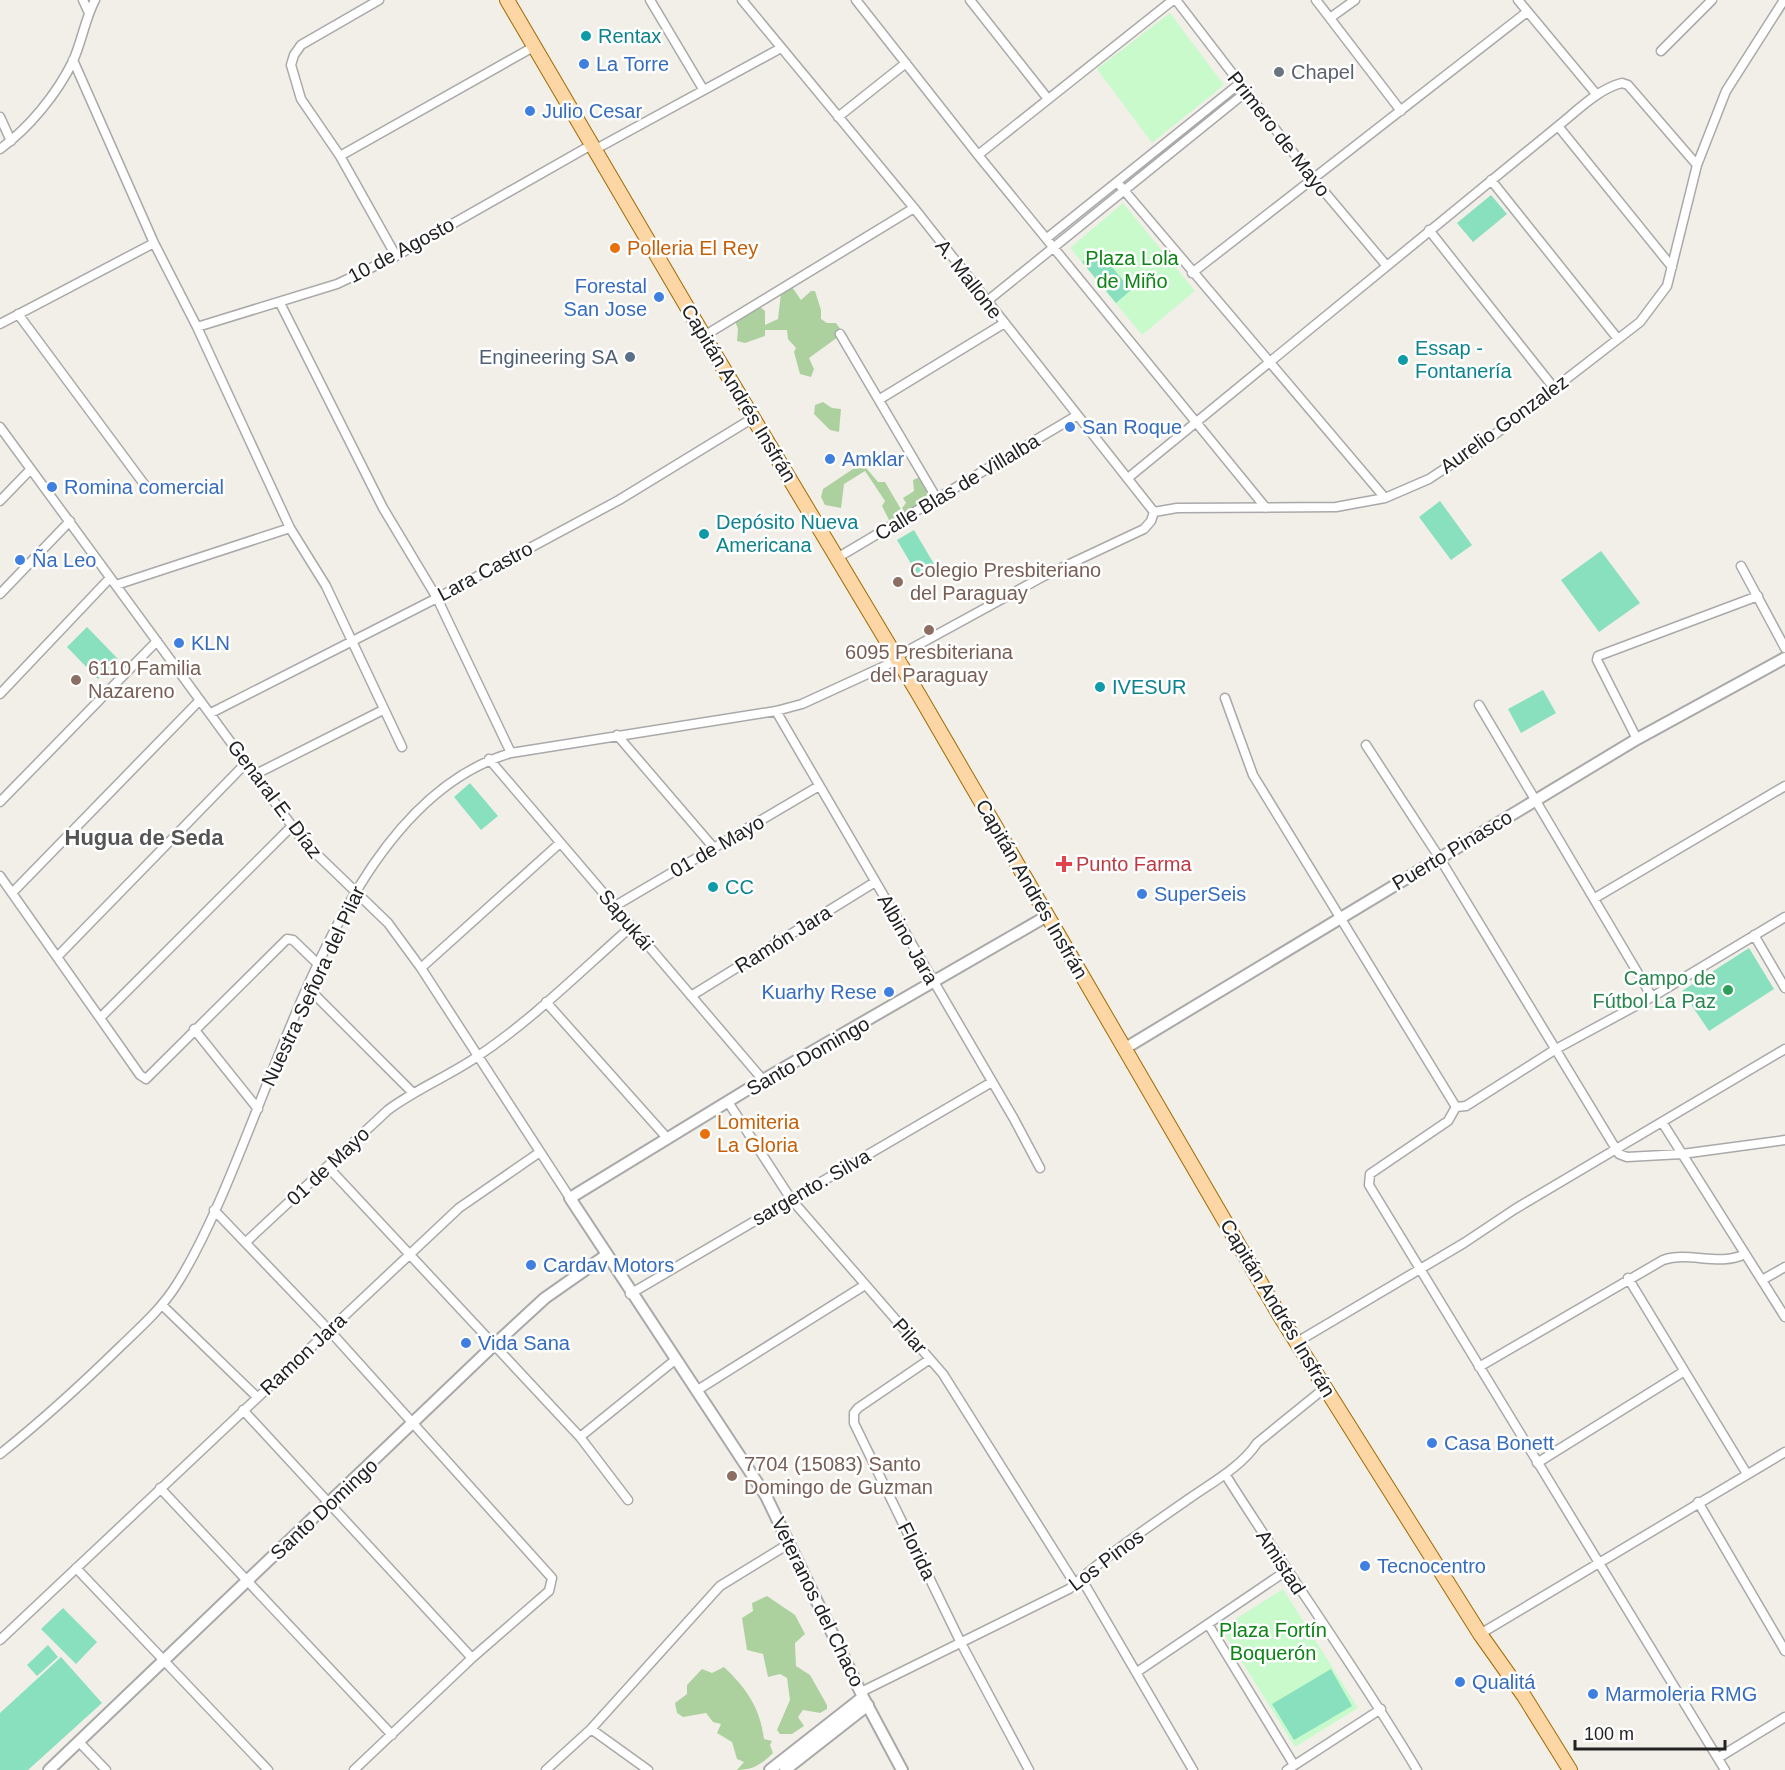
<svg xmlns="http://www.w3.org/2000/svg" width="1785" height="1770" viewBox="0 0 1785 1770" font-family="Arial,sans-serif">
  <rect width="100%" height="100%" fill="#f2efe9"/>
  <!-- forest -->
  <path fill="#add19e" d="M792,287L801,300L811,291H815L821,310V319L827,323H836L841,330L838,337L809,358L814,369L811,377L800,374L794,352L796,348L788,339L787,330H765V336L745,343L737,341L738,329L734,318L737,315H749L759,306L765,311V325L778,319L781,293Z
    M823,402L832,408L841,409L839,432L830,430L814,414L815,405Z
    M862,463L878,482H885L902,511L897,519L889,520L882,506L885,501L865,471L844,484L841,508L825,505L821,497L823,489Z
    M922,476L930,496L919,509L904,512L902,508L906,503L903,498L914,491L913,480Z
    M767,1596L795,1615L805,1634L795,1643L796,1666L810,1675L827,1705V1709L820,1713L803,1710L798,1717L804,1726L792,1734H780L777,1730L790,1700L787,1678L780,1674L768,1677L763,1654L747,1650L742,1618L753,1611L752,1603Z
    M724,1667C746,1688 760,1707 764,1739L772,1741L770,1745L773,1753C762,1764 753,1770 737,1770L744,1762L737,1759L732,1742L717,1733L721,1724L713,1722L706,1713L683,1717L677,1713L675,1703L687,1694V1685L702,1669L712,1673Z"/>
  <!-- park -->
  <path fill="#c8facc" d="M1170,13L1224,85L1152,143L1097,69Z
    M1123,203L1195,291L1142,335L1070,248Z
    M1283,1589L1358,1708L1295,1747L1221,1628Z"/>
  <!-- pitch -->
  <path fill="#88e0be" d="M1491,195L1507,214L1473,242L1457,223Z
    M1097,249L1131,290L1116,303L1082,262Z
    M1440,501L1472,545L1451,560L1419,517Z
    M914,530L934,564L917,574L897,540Z
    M1601,551L1640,603L1599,632L1561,580Z
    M87,627L118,659L98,679L67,647Z
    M1543,690L1556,713L1521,733L1508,709Z
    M470,783L498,816L481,830L454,797Z
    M1749,948L1774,989L1709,1031L1682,991Z
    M63,1608L97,1642L76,1664L41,1629Z
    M48,1645L58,1657L37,1676L27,1665Z
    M61,1657L102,1703L28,1770H0V1713Z
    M1331,1669L1352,1706L1294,1740L1272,1704Z"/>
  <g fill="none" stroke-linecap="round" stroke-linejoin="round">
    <!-- minor casing -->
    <g stroke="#a9a9a9" stroke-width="11">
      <path id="minor" d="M83,0L89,13
        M379,0L301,45L294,55L291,65L301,99L340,156L396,256
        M650,0L703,89
        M742,0L914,208L1154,512
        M856,0L978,155L1266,508
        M970,0L1048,99
        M1176,0L1312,177L1386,265
        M1316,0L1401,111
        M1518,0L1597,95
        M1330,18L1355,0
        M1661,51L1712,0
        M73,60L154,243L197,327L290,528L326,586L402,747
        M0,117L11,141
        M838,117L906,63
        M1558,126L1672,267
        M0,149C29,128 57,94 73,61C82,41 85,19 95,0
        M596,149L781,48
        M978,155L1173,0
        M340,156L535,46
        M1491,180L1618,339
        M1117,182L1385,498
        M1429,230L1554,388
        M1047,238L1239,84
        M1192,273L1527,12
        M986,302L1246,92
        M280,303L383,508L437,598L511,753
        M18,314L144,484
        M0,324L154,243
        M197,327L337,284L396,256L593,144
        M840,334L937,499
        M704,336L914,208
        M880,399L1003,324
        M0,427L303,841L388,923L421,968L570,1198
        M1128,478L1558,126C1577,111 1598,89 1622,83L1628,85L1697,165
        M0,501L30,470
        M837,558L1076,416
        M1741,566L1785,648
        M116,585L290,528
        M0,594L70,521
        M0,694L110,578
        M1225,698L1253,775L1456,1107
        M776,711L1014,1119L1040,1168
        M211,713L437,598L619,500L753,418
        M617,735L714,848
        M1637,739L1597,660L1598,656L1758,596
        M1366,745L1439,857L1619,1154L1627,1157L1682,1154L1785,1140
        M489,759L763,1080
        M256,774L383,710
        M0,802L157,641
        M0,876L140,1075L146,1079L287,939L293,940L319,965
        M12,893L200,700
        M1595,898L1785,786
        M615,906L819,786
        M1754,935L1785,988
        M57,957L247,762
        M421,968L560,843
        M309,989L412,1092
        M691,996L875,882
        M1652,997L1785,917
        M546,1002L668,1139
        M100,1018L292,826
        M194,1029L258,1109
        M728,1102L791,1199L943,1374L1075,1584
        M1456,1107L1448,1121L1370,1174L1369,1185L1725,1770
        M1456,1107L1466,1106L1556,1049L1652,997L1479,705
        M1662,1122L1785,1317
        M328,1167L580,1437L628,1500
        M214,1210L329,1330L552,1578L549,1591L472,1658L354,1770
        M246,1242L388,1110C416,1089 449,1076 478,1056C531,1021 583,969 632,926
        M1628,1278L1747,1474
        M1762,1280L1785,1267
        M630,1294L992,1082
        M162,1305L257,1397
        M1297,1342L1464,1243L1515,1209L1785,1049
        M930,1359L858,1408L854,1413V1423L961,1643L1029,1770
        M1479,1367L1663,1260C1690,1251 1719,1267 1745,1254
        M696,1391L865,1285
        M243,1410L472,1658
        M580,1437L675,1360
        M0,1454C43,1420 83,1383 122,1345C142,1326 162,1308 177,1284C271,1135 324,807 511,753L776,711L802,704L887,665L896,657L1044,576L1144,529L1151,521L1154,512L1177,508L1336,507L1385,498L1429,479L1485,442L1640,322L1667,286L1697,165L1726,91L1784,0
        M1537,1463L1683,1372
        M1225,1474C1287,1573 1357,1669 1417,1770
        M160,1488L392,1735
        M1698,1502L1785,1651
        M76,1568L268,1770
        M1081,1578L1193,1770
        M1208,1624L1294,1765
        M1480,1634L1785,1452
        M0,1640L459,1208L540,1152
        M1137,1672L1286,1571
        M861,1692L1069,1589C1107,1555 1148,1527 1190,1498C1213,1482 1242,1466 1257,1443L1326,1387
        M591,1729L648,1770
        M79,1742L106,1770
        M1718,1758L1785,1717
        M546,1770L591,1729L720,1586L790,1543
        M1287,1770L1381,1709"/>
    </g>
    <!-- tertiary casing -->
    <g stroke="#a9a9a9" stroke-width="14">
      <path id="tertiary" d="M1124,1049L1637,739L1785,658
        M49,1770L495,1344L545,1298L605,1256
        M770,1770L863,1697
        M785,1770L868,1705
        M902,1770L863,1697L766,1496L570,1198L763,1080L1047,916"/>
    </g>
    <!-- primary casing -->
    <g stroke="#a06b00" stroke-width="16">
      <path id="primary" d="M507,0L704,336L919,695L1280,1316L1480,1634L1524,1696L1570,1770"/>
    </g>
    <!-- minor -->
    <use href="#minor" stroke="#fff" stroke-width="8"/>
    <!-- tertiary -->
    <use href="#tertiary" stroke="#fff" stroke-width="10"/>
    <!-- primary -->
    <use href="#primary" stroke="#fcd6a4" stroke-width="14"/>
  </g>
  <!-- markers -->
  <g fill="#0f9aa8" stroke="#fff" stroke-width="2">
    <circle cx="586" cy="36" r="6"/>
    <circle cx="1403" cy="360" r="6"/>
    <circle cx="704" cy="534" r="6"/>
    <circle cx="1100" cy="687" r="6"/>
    <circle cx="713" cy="887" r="6"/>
  </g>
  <g fill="#3f7fe0" stroke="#fff" stroke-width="2">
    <circle cx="584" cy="64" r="6"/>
    <circle cx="530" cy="111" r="6"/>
    <circle cx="659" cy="297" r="6"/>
    <circle cx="1070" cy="427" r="6"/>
    <circle cx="830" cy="459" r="6"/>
    <circle cx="52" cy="487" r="6"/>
    <circle cx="20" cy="560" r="6"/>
    <circle cx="179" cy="643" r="6"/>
    <circle cx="1142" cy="894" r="6"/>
    <circle cx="889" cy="992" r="6"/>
    <circle cx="531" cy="1265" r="6"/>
    <circle cx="466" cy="1343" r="6"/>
    <circle cx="1432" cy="1443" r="6"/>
    <circle cx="1365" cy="1566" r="6"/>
    <circle cx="1460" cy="1682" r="6"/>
    <circle cx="1593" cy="1694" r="6"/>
  </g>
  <circle fill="#6b7280" stroke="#fff" stroke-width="2" cx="1279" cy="72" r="6"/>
  <g fill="#e8710a" stroke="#fff" stroke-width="2">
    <circle cx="615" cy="248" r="6"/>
    <circle cx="705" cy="1134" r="6"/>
  </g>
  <circle fill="#5c6f8a" stroke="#fff" stroke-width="2" cx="630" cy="357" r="6"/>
  <g fill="#8d6e63" stroke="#fff" stroke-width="2">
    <circle cx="898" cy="582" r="6"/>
    <circle cx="929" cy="630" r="6"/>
    <circle cx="76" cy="680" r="6"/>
    <circle cx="732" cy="1476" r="6"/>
  </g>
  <path fill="#e0444e" stroke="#fff" stroke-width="2" d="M1061 855h6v6h6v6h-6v6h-6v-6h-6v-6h6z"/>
  <circle fill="#2e9e5b" stroke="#fff" stroke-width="2" cx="1728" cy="990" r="6"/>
  <g text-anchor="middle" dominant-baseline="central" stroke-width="5" stroke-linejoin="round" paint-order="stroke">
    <!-- culture labels -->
    <g font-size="20" fill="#0d838f" stroke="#fff" text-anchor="start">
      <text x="598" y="36">Rentax</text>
      <text x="1415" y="348">Essap -<tspan x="1415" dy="23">Fontanería</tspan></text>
      <text x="716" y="522">Depósito Nueva<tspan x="716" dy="23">Americana</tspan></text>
      <text x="1112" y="687">IVESUR</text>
      <text x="725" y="887">CC</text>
    </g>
    <!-- shop labels -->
    <g font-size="20" fill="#366cbe" stroke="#fff" text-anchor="start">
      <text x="596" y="64">La Torre</text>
      <text x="542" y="111">Julio Cesar</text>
      <text x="647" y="286" text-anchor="end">Forestal<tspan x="647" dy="23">San Jose</tspan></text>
      <text x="1082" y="427">San Roque</text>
      <text x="842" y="459">Amklar</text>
      <text x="64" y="487">Romina comercial</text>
      <text x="32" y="560">Ña Leo</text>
      <text x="191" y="643">KLN</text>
      <text x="1154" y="894">SuperSeis</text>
      <text x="877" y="992" text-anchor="end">Kuarhy Rese</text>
      <text x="543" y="1265">Cardav Motors</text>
      <text x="478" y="1343">Vida Sana</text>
      <text x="1444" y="1443">Casa Bonett</text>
      <text x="1377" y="1566">Tecnocentro</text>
      <text x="1472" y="1682">Qualitá</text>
      <text x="1605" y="1694">Marmoleria RMG</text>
    </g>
    <!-- worship labels -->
    <g font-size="20" fill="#5b616d" stroke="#fff" text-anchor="start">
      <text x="1291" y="72">Chapel</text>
    </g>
    <!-- street labels -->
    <g font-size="20" fill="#222" stroke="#fff">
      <text transform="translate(1279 134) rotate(52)">Primero de Mayo</text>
      <text transform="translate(401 250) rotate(-28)">10 de Agosto</text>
      <text transform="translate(969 279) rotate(52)">A. Mallone</text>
      <text transform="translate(739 393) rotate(59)">Capitán Andrés Insfrán</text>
      <text transform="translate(1504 424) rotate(-36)">Aurelio Gonzalez</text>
      <text transform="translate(957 487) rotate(-31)">Calle Blas de Villalba</text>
      <text transform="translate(485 571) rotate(-28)">Lara Castro</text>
      <text transform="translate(275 799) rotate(53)">Genaral E. Díaz</text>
      <text transform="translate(717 846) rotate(-30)">01 de Mayo</text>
      <text transform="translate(1452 850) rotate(-31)">Puerto Pinasco</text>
      <text transform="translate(1032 889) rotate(60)">Capitán Andrés Insfrán</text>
      <text transform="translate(626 920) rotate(50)">Sapukái</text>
      <text transform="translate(783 939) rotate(-32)">Ramón Jara</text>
      <text transform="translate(908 939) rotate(60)">Albino Jara</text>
      <text transform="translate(313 986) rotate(-65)">Nuestra Señora del Pilar</text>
      <text transform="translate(808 1056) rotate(-30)">Santo Domingo</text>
      <text transform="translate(328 1166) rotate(-43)">01 de Mayo</text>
      <text transform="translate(811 1187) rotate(-30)">sargento. Silva</text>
      <text transform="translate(1278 1308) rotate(59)">Capitán Andrés Insfrán</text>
      <text transform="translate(910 1336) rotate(48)">Pilar</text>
      <text transform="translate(303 1354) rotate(-43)">Ramon Jara</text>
      <text transform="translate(324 1509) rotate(-43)">Santo Domingo</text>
      <text transform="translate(917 1551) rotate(64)">Florida</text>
      <text transform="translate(1106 1560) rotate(-37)">Los Pinos</text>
      <text transform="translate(1281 1562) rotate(57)">Amistad</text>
      <text transform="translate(818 1602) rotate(64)">Veteranos del Chaco</text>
    </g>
    <!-- food labels -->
    <g font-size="20" fill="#c56008" stroke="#fff" text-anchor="start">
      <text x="627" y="248">Polleria El Rey</text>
      <text x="717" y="1122">Lomiteria<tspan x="717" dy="23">La Gloria</tspan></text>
    </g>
    <!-- park labels -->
    <g font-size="20" fill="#0c8416" stroke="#fff">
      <text x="1132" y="258">Plaza Lola<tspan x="1132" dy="23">de Miño</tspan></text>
      <text x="1273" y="1630">Plaza Fortín<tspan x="1273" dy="23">Boquerón</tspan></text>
    </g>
    <!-- service labels -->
    <g font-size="20" fill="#4e5e75" stroke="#fff" text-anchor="end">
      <text x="618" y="357">Engineering SA</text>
    </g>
    <!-- education labels -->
    <g font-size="20" fill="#785e54" stroke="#fff" text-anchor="start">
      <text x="910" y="570">Colegio Presbiteriano<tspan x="910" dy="23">del Paraguay</tspan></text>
      <text x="929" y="652" text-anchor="middle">6095 Presbiteriana<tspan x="929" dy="23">del Paraguay</tspan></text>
      <text x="88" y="668">6110 Familia<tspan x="88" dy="23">Nazareno</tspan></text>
      <text x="744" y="1464">7704 (15083) Santo<tspan x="744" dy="23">Domingo de Guzman</tspan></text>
    </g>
    <!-- health labels -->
    <g font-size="20" fill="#be3a42" stroke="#fff" text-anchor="start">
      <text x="1076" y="864">Punto Farma</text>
    </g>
    <!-- leisure labels -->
    <g font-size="20" fill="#27864d" stroke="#fff" text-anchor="end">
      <text x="1716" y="978">Campo de<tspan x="1716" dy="23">Fútbol La Paz</tspan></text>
    </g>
    <!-- quarter labels -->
    <g font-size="22" font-weight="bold" fill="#555" stroke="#fff">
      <text x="144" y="837">Hugua de Seda</text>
    </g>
  </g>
  <!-- scale -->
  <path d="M1575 1740v9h150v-9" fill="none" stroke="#222222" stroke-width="3"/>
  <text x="1584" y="1740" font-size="18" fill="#222222" stroke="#ffffff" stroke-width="4.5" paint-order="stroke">100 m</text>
</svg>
